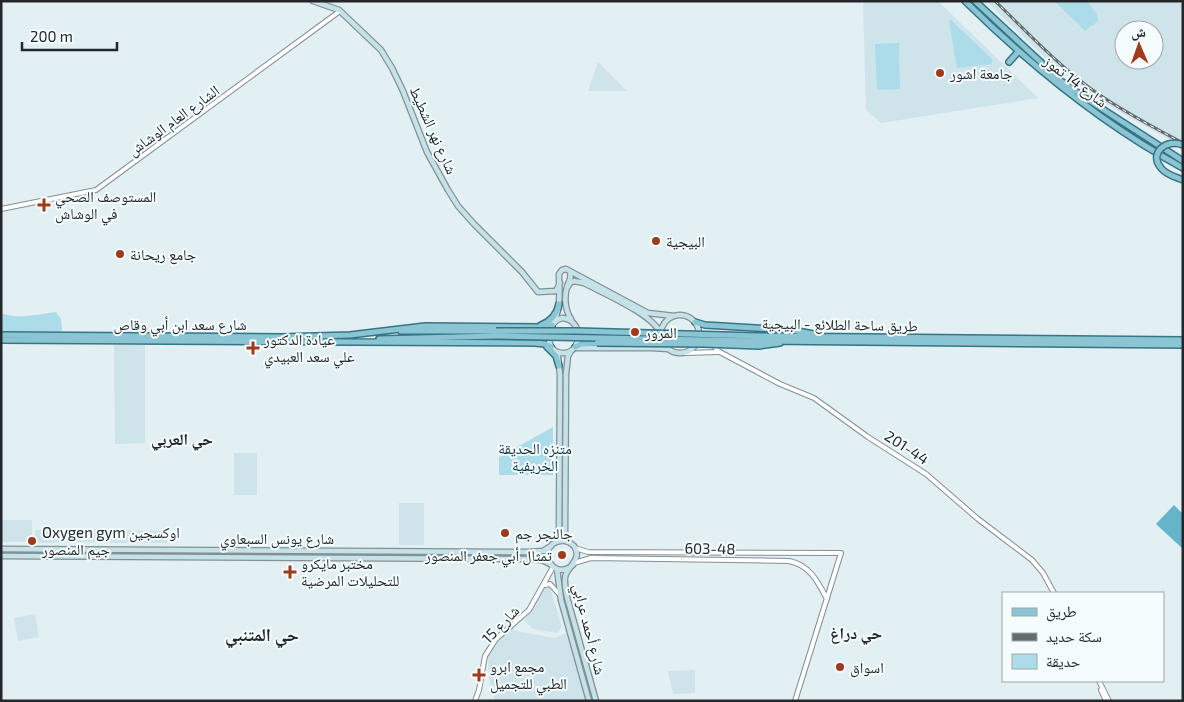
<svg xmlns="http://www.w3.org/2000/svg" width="1184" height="702" viewBox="0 0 1184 702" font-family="'Exo 2','Noto Naskh Arabic',sans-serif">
  <rect width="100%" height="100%" fill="#e2eff3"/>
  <!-- built -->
  <path fill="#cee3ea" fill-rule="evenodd" d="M863,1H938L1038,98L881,123L866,110Z
    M986,1H1054L1085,31L1091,6L1087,1H1183V147L1106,104L1056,68ZM1124,30H1154V60H1124Z
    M598,62L627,91H588Z
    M114,345H145V443L115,444Z
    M234,453H257V495H234Z
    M399,503H424V545H399Z
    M1,520H32V542H1Z
    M35,530H97V542L38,543L35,541Z
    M100,530L167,531V542L166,543H101L100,541Z
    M544,587L550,588L561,624V628L557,633L533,629L524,620L534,608L533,607Z
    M35,614L39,637L18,641L14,618Z
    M511,627L516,631L554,638L567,633L586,701H495L489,678L488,657L499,641Z
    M695,670V693L673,694L668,671Z"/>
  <!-- green -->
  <path fill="#acdcea" d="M1054,1H1087L1097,14L1098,20L1093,26L1092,25L1085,31Z
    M951,20L993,60L991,64L957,68L949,21Z
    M899,43L900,89L877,90L875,44Z
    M56,312L61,319L62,330L59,332L1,331V313C17,320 39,314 56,312Z
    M553,427V475H499V457Z"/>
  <!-- water -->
  <path fill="#65b4c9" d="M1174,505L1183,514V549L1156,524Z"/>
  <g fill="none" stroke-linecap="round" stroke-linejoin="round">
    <!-- tertiary casing -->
    <g stroke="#849094" stroke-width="6">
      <path id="tertiary" d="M1,209L96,190L340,11
        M713,344L718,351L780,384L814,398L868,437L926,474L978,519L1032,560L1043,573L1054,593
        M685,353L718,352
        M575,548L588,552L841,553L795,701
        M574,563L591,558L789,561C810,565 818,582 827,599
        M545,585L550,584L560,595
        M1099,681L1109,701
        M1101,690L1106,701
        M475,701L479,690L485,656L496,639L529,610L553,567"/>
    </g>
    <!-- secondary casing -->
    <g stroke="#849094" stroke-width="7">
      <path id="secondary" d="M313,1L339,10L381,50L392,68L403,91L427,152L448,190L458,206L474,224L522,272L538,292L556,291L560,283
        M570,272C572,278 569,281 567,287C564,297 565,310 571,319
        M567,288L570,283L574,281L584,283C603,293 654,315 660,333
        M661 334a19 19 0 1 1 38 0a19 19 0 1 1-38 0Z
        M562,318C583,319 583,351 565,353C544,355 544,323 562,318Z
        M552,325C562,308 559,292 559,274L562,270L566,269L648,313L674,316
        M576,348H652L668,349
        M554,350L558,356L560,375L559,532L556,542
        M566,541L565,532L566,374L568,356L571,351
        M1,549L528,552L543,551L551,546
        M1,556L525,559L542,560L550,564
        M573,565C551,583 536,545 560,541C565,540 570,542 574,546C582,557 571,564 566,574C563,580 566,590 567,597L596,701
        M557,569L561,600L589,701"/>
    </g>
    <!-- primary casing -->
    <g stroke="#357585" stroke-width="8">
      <path id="primary" d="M965,1C1031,66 1102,124 1183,168
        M975,1L1061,81L1087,99L1183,161
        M1009,62L1018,52
        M695,322L705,325L792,330L819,335
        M541,325C552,321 557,314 559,304
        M401,331H496
        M1,335L282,337L350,335L425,326L545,327L552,325
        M759,336L1183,340
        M379,339L497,336
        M1,340L535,343L545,344L551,347
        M759,341L1183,345
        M759,346L780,343
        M547,347L556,356L559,366
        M575,347L581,344L597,343"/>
    </g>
    <!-- tertiary -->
    <use href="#tertiary" stroke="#fff" stroke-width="4"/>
    <!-- secondary -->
    <use href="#secondary" stroke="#c5e2e9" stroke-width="4.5"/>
    <!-- primary -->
    <use href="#primary" stroke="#8bc5d4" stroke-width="5"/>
    <!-- rail casing -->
    <g stroke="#646b6d" stroke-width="3">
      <path id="rail" d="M995,1C1027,32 1058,65 1094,91C1122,111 1153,127 1183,143"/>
    </g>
    <!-- rail -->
    <use href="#rail" stroke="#f4fcfe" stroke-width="1" stroke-dasharray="4" stroke-linecap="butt"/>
    <!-- primary-bridge casing -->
    <g stroke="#357585" stroke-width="8" stroke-linecap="butt">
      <path id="primary-bridge" d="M1183,145C1167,138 1148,153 1161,168C1166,175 1176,177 1183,180
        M496,331H577L759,336
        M497,336L759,341
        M597,343L704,344L759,346"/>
    </g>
    <!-- primary-bridge -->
    <use href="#primary-bridge" stroke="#8bc5d4" stroke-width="5"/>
  </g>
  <!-- markers -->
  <g fill="#a13a1a" stroke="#f4fcfe" stroke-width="2">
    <circle cx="940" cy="73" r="5"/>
    <path d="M41.5 197.5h5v5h5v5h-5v5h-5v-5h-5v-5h5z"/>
    <circle cx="656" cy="241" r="5"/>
    <circle cx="120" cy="254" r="5"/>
    <circle cx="635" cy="332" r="5"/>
    <path d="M250.5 340.5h5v5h5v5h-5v5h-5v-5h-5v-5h5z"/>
    <circle cx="505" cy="533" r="5"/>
    <circle cx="32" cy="541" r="5"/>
    <circle cx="562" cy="555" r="5"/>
    <path d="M287.5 564.5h5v5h5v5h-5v5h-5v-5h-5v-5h5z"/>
    <circle cx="840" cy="667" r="5"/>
    <path d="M476.5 667.5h5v5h5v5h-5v5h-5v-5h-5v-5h5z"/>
  </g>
  <g text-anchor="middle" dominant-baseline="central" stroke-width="4" stroke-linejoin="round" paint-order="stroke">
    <!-- poi labels -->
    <g font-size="15" fill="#232729" stroke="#f4fcfe" text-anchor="start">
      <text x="950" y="73">جامعة اشور</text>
      <text x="55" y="196">المستوصف الصحي<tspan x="55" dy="17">في الوشاش</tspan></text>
      <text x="666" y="241">البيجية</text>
      <text x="130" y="254">جامع ريحانة</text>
      <text x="645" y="332">المرور</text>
      <text x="264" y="339">عيادة الدكتور<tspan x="264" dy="17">علي سعد العبيدي</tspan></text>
      <text x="42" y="532">Oxygen gym اوكسجين<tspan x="42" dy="17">جيم المنصور</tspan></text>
      <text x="515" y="533">جالنجر جم</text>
      <text x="552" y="555" text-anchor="end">تمثال أبي جعفر المنصور</text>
      <text x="301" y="563">مختبر مايكرو<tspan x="301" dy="17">للتحليلات المرضية</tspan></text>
      <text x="490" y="666">مجمع ابرو<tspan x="490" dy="17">الطبي للتجميل</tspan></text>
      <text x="850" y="667">اسواق</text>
    </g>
    <!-- street labels -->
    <g font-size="15" fill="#232729" stroke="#f4fcfe">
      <text transform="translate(1076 81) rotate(37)">شارع 14 تموز</text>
      <text transform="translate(173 120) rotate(-36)">الشارع العام الوشاش</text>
      <text transform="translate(434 130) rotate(66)">شارع نهر الشطيط</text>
      <text x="180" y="324">شارع سعد ابن أبي وقاص</text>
      <text transform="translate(840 324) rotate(1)">طريق ساحة الطلائع - البيجية</text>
      <text transform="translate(907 447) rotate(33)">201-44</text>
      <text x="277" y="538">شارع يونس السبعاوي</text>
      <text transform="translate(710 548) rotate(1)">603-48</text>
      <text transform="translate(500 624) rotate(-46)">شارع 15</text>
      <text transform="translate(590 629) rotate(76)">شارع أحمد عرابي</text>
    </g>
    <!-- park labels -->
    <g font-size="15" fill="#0c333c" stroke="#f4fcfe">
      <text x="535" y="448">متنزه الحديقة<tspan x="535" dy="17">الخريفية</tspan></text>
    </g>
    <!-- neighbourhood labels -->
    <g font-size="16" font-weight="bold" fill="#232729" stroke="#f4fcfe">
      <text x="182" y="438">حي العربي</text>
      <text x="856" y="632">حي دراغ</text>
    </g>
    <!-- quarter labels -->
    <g font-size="18" font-weight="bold" fill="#232729" stroke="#f4fcfe">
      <text x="262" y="634">حي المتنبي</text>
    </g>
  </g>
  <!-- border -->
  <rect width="1184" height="702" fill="none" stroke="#232729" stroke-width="5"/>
  <!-- legend -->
  <rect x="1002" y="592" width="162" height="90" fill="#f4fcfe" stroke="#a0a7a9"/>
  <rect x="1012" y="608" width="25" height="8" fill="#8bc5d4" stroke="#a0a7a9"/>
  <text x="1046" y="617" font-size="15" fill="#232729">طريق</text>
  <rect x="1012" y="633" width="25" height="8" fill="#646b6d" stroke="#a0a7a9"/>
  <text x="1046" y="642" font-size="15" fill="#232729">سكة حديد</text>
  <rect x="1012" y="654" width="25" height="15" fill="#acdcea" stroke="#a0a7a9"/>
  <text x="1046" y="667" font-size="15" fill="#232729">حديقة</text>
  <!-- north arrow -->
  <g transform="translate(1139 45) rotate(358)"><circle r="24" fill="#f4fcfe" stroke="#a0a7a9"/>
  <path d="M0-4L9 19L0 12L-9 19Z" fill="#a13a1a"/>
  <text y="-8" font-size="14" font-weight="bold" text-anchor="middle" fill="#232729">ش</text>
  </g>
  <!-- scale -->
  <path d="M22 42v8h95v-8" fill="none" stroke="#232729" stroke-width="2.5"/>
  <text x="30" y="42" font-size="15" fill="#232729" stroke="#f4fcfe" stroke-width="4" paint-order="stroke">200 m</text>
</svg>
